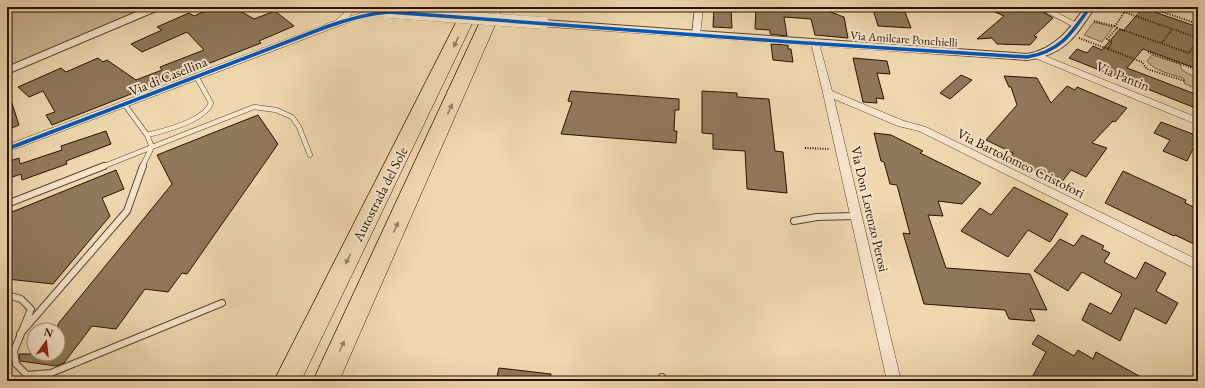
<svg xmlns="http://www.w3.org/2000/svg" width="1205" height="388" viewBox="0 0 1205 388" font-family="'EB Garamond',serif">
  <rect width="100%" height="100%" fill="#efd7af"/>
  <filter id="stains"><feTurbulence type="fractalNoise" baseFrequency=".005" numOctaves="4"/><feColorMatrix values="0 0 0 0 .2 0 0 0 0 .09 0 0 0 0 .02 0 0 0 .5 -.17"/></filter>
  <radialGradient id="worn" r=".72"><stop offset=".6" stop-color="#630" stop-opacity="0"/><stop offset="1" stop-color="#630" stop-opacity=".3"/></radialGradient>
  <!-- green -->
  <path fill="#cdb691" stroke="#7a6448" d="M7,7H157L7,71Z
    M1094,22L1113,27L1102,42L1084,35Z
    M1152,55L1180,64L1182,70L1198,79V90L1184,83L1185,81L1183,78C1171,74 1154,71 1147,61Z"/>
  <!-- building -->
  <path fill="#8f795b" stroke="#271300" d="M215,7H233L254,19L275,11L294,26L259,41L261,43L52,125L46,115L55,112L43,91L29,97L18,87L61,68L66,72L98,58L103,62L107,60L136,80L162,70L160,67L204,50L187,32L142,52L131,44L162,30L157,27L189,13L194,16Z
    M714,7H731L732,28L713,27Z
    M756,7H817L844,17L848,38L815,35L811,19L784,17L787,36L770,34V30L755,29Z
    M984,7H1035L1053,18L1034,36L1037,37L1030,45L997,44L992,38L977,39L1004,16Z
    M1143,8L1198,27V69L1143,49L1127,68L1198,95V109L1069,58L1077,49L1087,53L1093,46L1102,50L1120,29L1123,31Z
    M873,9L905,12L911,28L878,26Z
    M771,44L788,45V49H791L793,62L773,60Z
    M853,58L887,61L890,74L877,73L884,99L876,98L877,103L863,102Z
    M961,75L972,80L950,99L940,93Z
    M1004,76L1037,78L1051,103L1067,86L1075,90L1077,87L1127,108L1115,122L1113,121L1092,143L1107,148L1086,177L1071,170L1061,183L1010,158L1013,153L986,140L1017,105L1011,87H1009Z
    M571,91L679,99V110H675L674,131H677L676,143L561,134L572,102L568,101Z
    M702,91L737,93V97L769,99L775,151L783,152L787,193L747,189L745,151L713,149V134L702,133Z
    M9,94L19,125L7,130V95Z
    M258,115L278,144L187,274L182,273L168,292L145,289L116,329L92,326L64,363L56,366L20,361L19,354H58V324L172,184L157,155Z
    M1161,122L1198,136V152L1193,149L1187,161L1163,151L1170,140L1154,133Z
    M106,131L111,144L66,161L67,164L22,180L21,174L7,179V162L19,158L20,164L62,150L61,146Z
    M874,133L891,135L923,151L920,153L981,183L962,204L938,201L943,216L928,215L946,268L1030,274L1047,310L1030,309L1035,321L1009,319L1005,310L924,304L903,233L910,234L897,185L890,184L884,162L881,161Z
    M116,170L124,189L102,198L110,216L53,284L7,279V214Z
    M1123,171L1186,200L1185,203L1198,209V246L1175,235L1174,236L1105,203Z
    M1014,187L1068,214L1050,242L1028,230L1008,257L961,231L980,208L991,215Z
    M1082,235L1104,246L1102,249L1110,253L1104,262L1136,279L1145,262L1166,273L1156,291L1178,303L1166,324L1135,308L1120,341L1082,320L1090,303L1111,314L1122,294L1082,272L1068,291L1034,271L1060,239L1074,246Z
    M1038,335L1074,356L1078,350L1093,359L1096,352L1148,381H1030L1046,352L1032,344Z
    M499,368L551,374L550,381H496Z"/>
  <g fill="none" stroke-linecap="round" stroke-linejoin="round">
    <!-- service-far1 casing -->
    <g stroke="#59442c" stroke-width="5.5">
      <path id="service-far1" d="M125,105L147,135C164,131 205,121 211,103L196,76
        M102,167L152,147L147,135
        M142,167L152,147L254,107L276,110L292,117L299,127L310,155"/>
    </g>
    <!-- service casing -->
    <g stroke="#59442c" stroke-width="8">
      <path id="service" d="M7,204L104,166
        M794,221L817,217L856,216
        M7,295L21,299L31,309L14,351L16,364L27,375L51,373L222,303
        M20,334L127,211L143,166
        M662,377V381"/>
    </g>
    <!-- minor casing -->
    <g stroke="#59442c" stroke-width="1">
      <path id="minor" d="M343,7H351L352,13L349,17C359,14 383,4 392,12L388,14H374L341,25L7,152V145L335,21L344,13Z
        M695,7H703L700,35L696,38L692,35Z
        M1036,7H1046L1081,25L1080,27H1074Z
        M815,40L819,43L832,91L904,121L926,127L1198,260V270L919,131L898,126L834,99L901,381H887L823,93L811,43Z
        M1038,53L1198,118V125L1035,58L1034,56Z"/>
    </g>
    <!-- tertiary casing -->
    <g stroke="#59442c" stroke-width="2">
      <path id="tertiary" d="M148,7H162L161,9L7,74V67Z
        M364,7H381L392,10L393,12L388,15L365,9Z
        M1085,7H1095C1075,37 1065,55 1027,60L543,26L538,23L543,20L1027,54C1055,49 1070,29 1085,7Z
        M1183,7H1198V13L1184,9Z"/>
    </g>
    <!-- motorway casing -->
    <g stroke="#271300" stroke-width="1">
      <path id="motorway" d="M464,7H480L301,381H274Z
        M487,7H503L339,381H313Z"/>
    </g>
    <!-- path -->
    <path stroke="#271300" stroke-width="2" stroke-dasharray="1 1.5" stroke-linecap="butt" d="M1128,7L1115,26L1117,28L1107,39L1112,42L1108,49L1142,62L1147,69L1185,81
      M1141,7L1163,12
      M1161,7L1163,12L1198,24
      M1124,12L1198,38
      M1094,21L1115,26
      M1117,28L1189,53L1198,40
      M1079,38L1108,49
      M1162,43L1172,29
      M1148,52L1198,70
      M805,148L829,149"/>
    <!-- service-far1 -->
    <use href="#service-far1" stroke="#f5e5cb" stroke-width="4.5"/>
    <!-- service -->
    <use href="#service" stroke="#f5e5cb" stroke-width="6"/>
    <!-- minor -->
    <use href="#minor" fill="#f5e5cb" fill-rule="evenodd"/>
    <!-- tertiary -->
    <use href="#tertiary" fill="#f5e5cb" fill-rule="evenodd"/>
    <!-- motorway -->
    <use href="#motorway" fill="#efd7af" fill-rule="evenodd"/>
    <!-- tertiary-bridge casing -->
    <g stroke="#59442c" stroke-width="12" stroke-linecap="butt">
      <path id="tertiary-bridge" d="M388,12L543,23"/>
    </g>
    <!-- tertiary-bridge -->
    <use href="#tertiary-bridge" stroke="#f5e5cb" stroke-width="12"/>
    <!-- cycleway casing -->
    <g stroke="#f5e5cb" stroke-width="5.5">
      <path id="cycleway" d="M7,149L326,27C346,20 366,14 388,12L791,42L1027,57C1060,52 1072,33 1090,7"/>
    </g>
    <!-- cycleway -->
    <use href="#cycleway" stroke="#0057b8" stroke-width="3.5"/>
  </g>
  <!-- one-way arrows -->
  <defs><path id="oneway-solid" d="M-6-.8H1V-3.2L6.5 0L1 3.2V.8H-6Z"/></defs>
  <g fill="#957f60">
    <use href="#oneway-solid" transform="translate(456 42) rotate(115)"/>
    <use href="#oneway-solid" transform="translate(450 109) rotate(-66)"/>
    <use href="#oneway-solid" transform="translate(396 227) rotate(-66)"/>
    <use href="#oneway-solid" transform="translate(348 259) rotate(117)"/>
    <use href="#oneway-solid" transform="translate(342 346) rotate(-66)"/>
  </g>
  <g text-anchor="middle" dominant-baseline="central" stroke-width="4" stroke-linejoin="round" paint-order="stroke">
    <!-- far-street labels -->
    <g font-size="12" fill="#271300" stroke="#f5e5cb">
      <text transform="translate(904 39) rotate(4)">Via Amilcare Ponchielli</text>
    </g>
    <!-- street labels -->
    <g font-size="14" fill="#271300" stroke="#f5e5cb">
      <text transform="translate(168 76) rotate(-22)">Via di Casellina</text>
      <text transform="translate(1123 76) rotate(22)">Via Pantin</text>
      <text transform="translate(1021 163) rotate(26)">Via Bartolomeo Cristofori</text>
      <text transform="translate(380 194) rotate(-63)">Autostrada del Sole</text>
      <text transform="translate(870 209) rotate(77)">Via Don Lorenzo Perosi</text>
    </g>
  </g>
  <!-- margin -->
  <rect width="1205" height="388" fill="none" stroke="#efd7af" stroke-width="24"/>
  <rect x="8" y="8" width="1189" height="372" fill="none" stroke="#271300" stroke-width="2"/>
  <rect x="12" y="12" width="1181" height="364" fill="none" stroke="#271300"/>
  <!-- north arrow -->
  <g transform="translate(46 342) rotate(15)"><circle r="19" fill="#f5e5cb" stroke="#a3917a"/>
  <path d="M0-3L7 15L0 10L-7 15Z" fill="#8f2418"/>
  <text y="-6" font-size="11" font-weight="bold" text-anchor="middle" fill="#271300">N</text>
  </g>
  <rect width="100%" height="100%" filter="url(#stains)"/>
  <rect width="100%" height="100%" fill="url(#worn)"/>
</svg>
